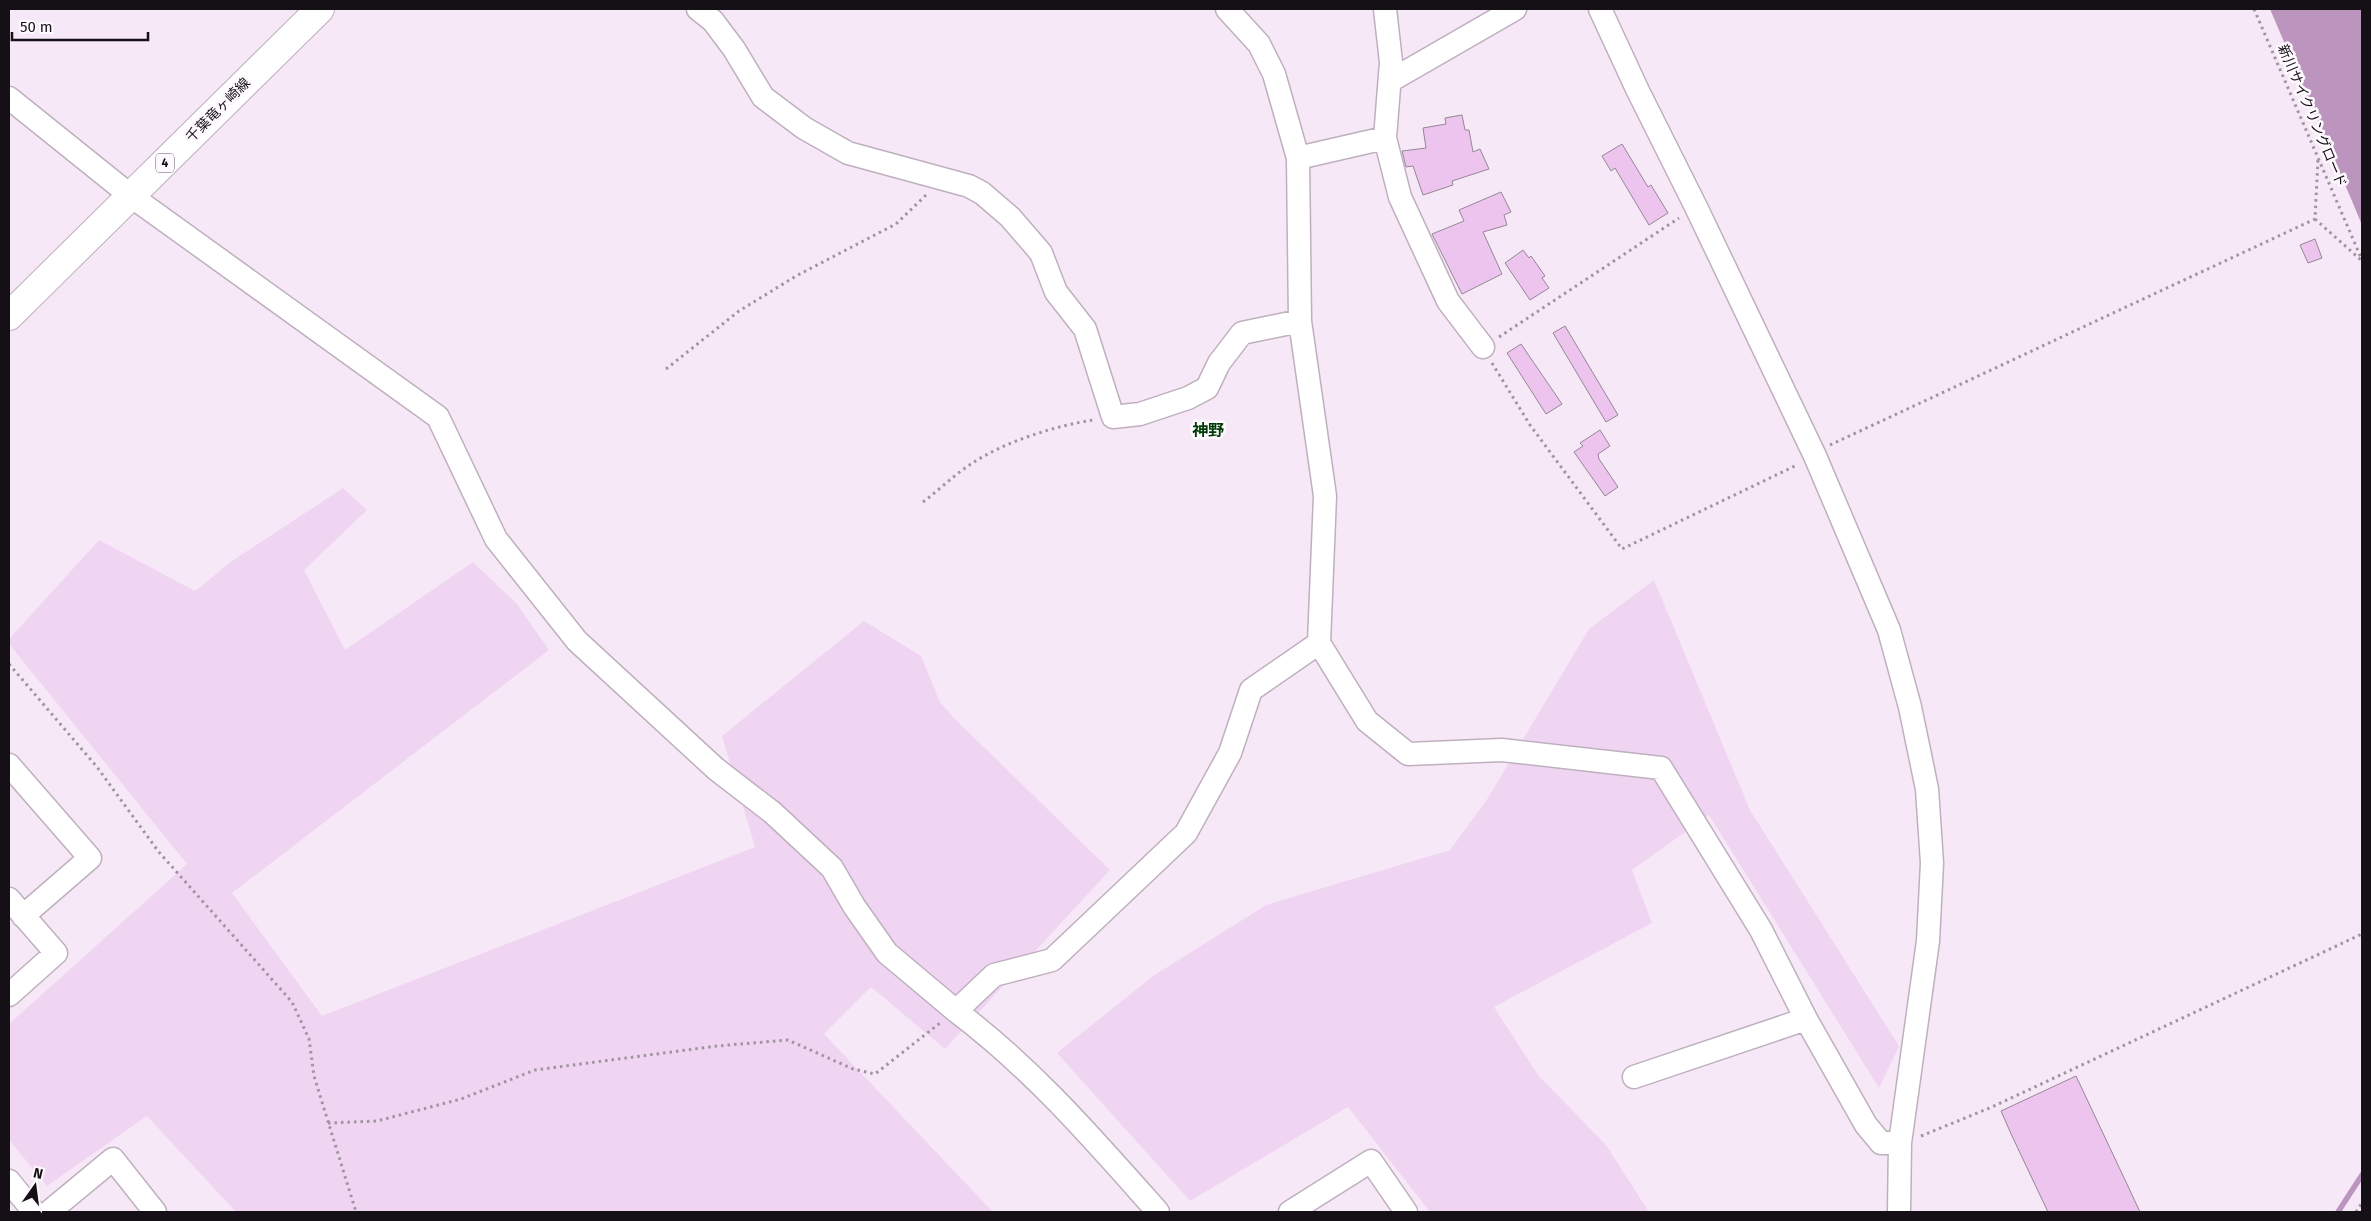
<svg xmlns="http://www.w3.org/2000/svg" width="2371" height="1221" viewBox="0 0 2371 1221" font-family="'Fira Sans','Noto Sans JP',sans-serif">
  <rect width="100%" height="100%" fill="#f7e8f7"/>
  <!-- green -->
  <path fill="#f0d5f2" d="M343,488L367,510L304,570L345,650L473,562L517,604L549,650L232,893L322,1016L755,847L722,736L864,621L921,656L940,702L955,719L1110,870L945,1049L871,987L824,1034L993,1212H236L147,1116L47,1186L9,1140V1024L187,864L9,644V639L99,540L195,591L232,561Z
    M1654,580L1750,810L1899,1046L1879,1088L1709,815L1632,870L1652,923L1494,1007L1538,1075L1606,1145L1649,1212H1430L1348,1107L1190,1201L1057,1053L1153,976L1266,905L1450,850L1488,798L1589,629Z"/>
  <!-- water -->
  <path fill="#bb95bd" d="M2270,9H2362V225L2352,201Z"/>
  <g fill="none" stroke-linecap="round" stroke-linejoin="round">
    <!-- stream -->
    <path stroke="#bb95bd" stroke-width="5.5" d="M2338,1212L2362,1175"/>
  </g>
  <!-- building -->
  <path fill="#ecc4ee" stroke="#948795" d="M1462,115L1465,130H1469L1473,152L1480,149L1489,169L1452,181L1453,185L1423,195L1413,166L1406,167L1402,151L1426,148L1423,128L1446,124L1445,118Z
    M1622,144L1648,187L1651,185L1668,213L1649,225L1615,168L1611,171L1602,156Z
    M1501,192L1511,212L1504,215L1507,225L1483,232L1502,274L1462,294L1432,234L1464,221L1459,210Z
    M2315,239L2322,258L2308,263L2300,245Z
    M1523,250L1529,258L1531,256L1545,276L1542,278L1549,288L1530,300L1505,263Z
    M1565,326L1618,415L1606,422L1553,333Z
    M1521,344L1562,404L1546,414L1507,353Z
    M1600,430L1610,446L1598,454L1599,459L1618,487L1605,496L1574,452L1583,446L1580,443Z
    M2076,1076L2126,1182L2140,1212H2048L2012,1136L2001,1111Z"/>
  <g fill="none" stroke-linecap="round" stroke-linejoin="round">
    <!-- minor casing -->
    <g stroke="#beb0bf" stroke-width="25">
      <path id="minor" d="M698,9L713,21L734,49L763,97L804,128L848,153L969,186L982,193L1010,217L1041,253L1056,292L1085,329L1113,417L1140,414L1188,398L1207,388L1219,363L1242,333L1300,321
        M1385,9L1391,62L1385,138L1400,197L1448,301L1483,347
        M1600,9L1638,91L1696,207L1815,456L1889,630L1910,707L1927,789L1932,863L1928,941L1900,1143L1899,1212
        M1390,81L1515,9
        M9,98L131,196L438,417L496,539L577,641L716,769L773,813L832,868L854,906L887,953L956,1011
        M1298,158L1385,138
        M1319,643L1367,721L1408,754L1502,750L1661,768L1761,930L1806,1019L1866,1125L1881,1143H1900
        M9,765L90,858L23,916
        M9,899L56,953L9,995
        M1634,1077L1806,1019
        M9,1181L34,1212
        M49,1212L113,1159L155,1212
        M1158,1212C1093,1139 1034,1070 956,1011L994,975L1052,960L1186,833L1230,753L1251,690L1319,643L1325,496L1300,321L1298,158L1274,74L1259,44L1227,9
        M1290,1212L1371,1161L1406,1212"/>
    </g>
    <!-- major casing -->
    <g stroke="#beb0bf" stroke-width="30">
      <path id="major" d="M9,316L320,9"/>
    </g>
    <!-- path -->
    <path stroke="#9f949f" stroke-width="3" stroke-dasharray="2.5 4" stroke-linecap="butt" d="M2254,9L2362,260
      M2315,219L2361,260
      M1499,337L1679,218
      M1492,363L1530,425L1622,549L1797,465
      M666,369L739,311L796,276L896,224L926,195
      M1830,445L2315,219L2318,159
      M923,502C939,490 954,475 971,464C1004,442 1054,426 1093,420
      M9,664L97,767L158,851L292,1002L309,1039L314,1076L356,1212
      M328,1123L377,1121L461,1099L535,1070L717,1046L788,1040L853,1069L875,1074L940,1023
      M1921,1136L1992,1107L2362,934
      M2356,1212L2362,1203"/>
    <!-- minor -->
    <use href="#minor" stroke="#fff" stroke-width="22"/>
    <!-- major -->
    <use href="#major" stroke="#fff" stroke-width="28"/>
  </g>
  <g text-anchor="middle" dominant-baseline="central" stroke-width="5" stroke-linejoin="round" paint-order="stroke">
    <!-- shield labels -->
    <rect fill="#fef9ff" stroke="#5b565b" stroke-width="1" x="156" y="153.5" width="18" height="19" rx="4"/>
    <g font-size="12" font-weight="bold" fill="#151015">
      <text x="165" y="163">4</text>
    </g>
    <!-- street labels -->
    <g font-size="14" fill="#151015" stroke="#fef9ff">
      <text transform="translate(218 110) rotate(-45)">千葉竜ヶ崎線</text>
      <text transform="translate(2312 116) rotate(67)">新川サイクリングロード</text>
    </g>
    <!-- quarter labels -->
    <g font-size="16" font-weight="bold" fill="#003b06" stroke="#fef9ff">
      <text x="1208" y="430">神野</text>
    </g>
  </g>
  <!-- border -->
  <rect width="2371" height="1221" fill="none" stroke="#151015" stroke-width="20"/>
  <!-- north arrow -->
  <g transform="translate(35 1186) rotate(14)" stroke="#fef9ff" stroke-width="4" paint-order="stroke">
  <path d="M0-4L9 19L0 12L-9 19Z" fill="#151015"/>
  <text y="-8" font-size="14" font-weight="bold" text-anchor="middle" fill="#151015">N</text>
  </g>
  <!-- scale -->
  <path d="M12 32v8h136v-8" fill="none" stroke="#151015" stroke-width="2.5"/>
  <text x="20" y="32" font-size="15" fill="#151015" stroke="#fef9ff" stroke-width="4" paint-order="stroke">50 m</text>
</svg>
